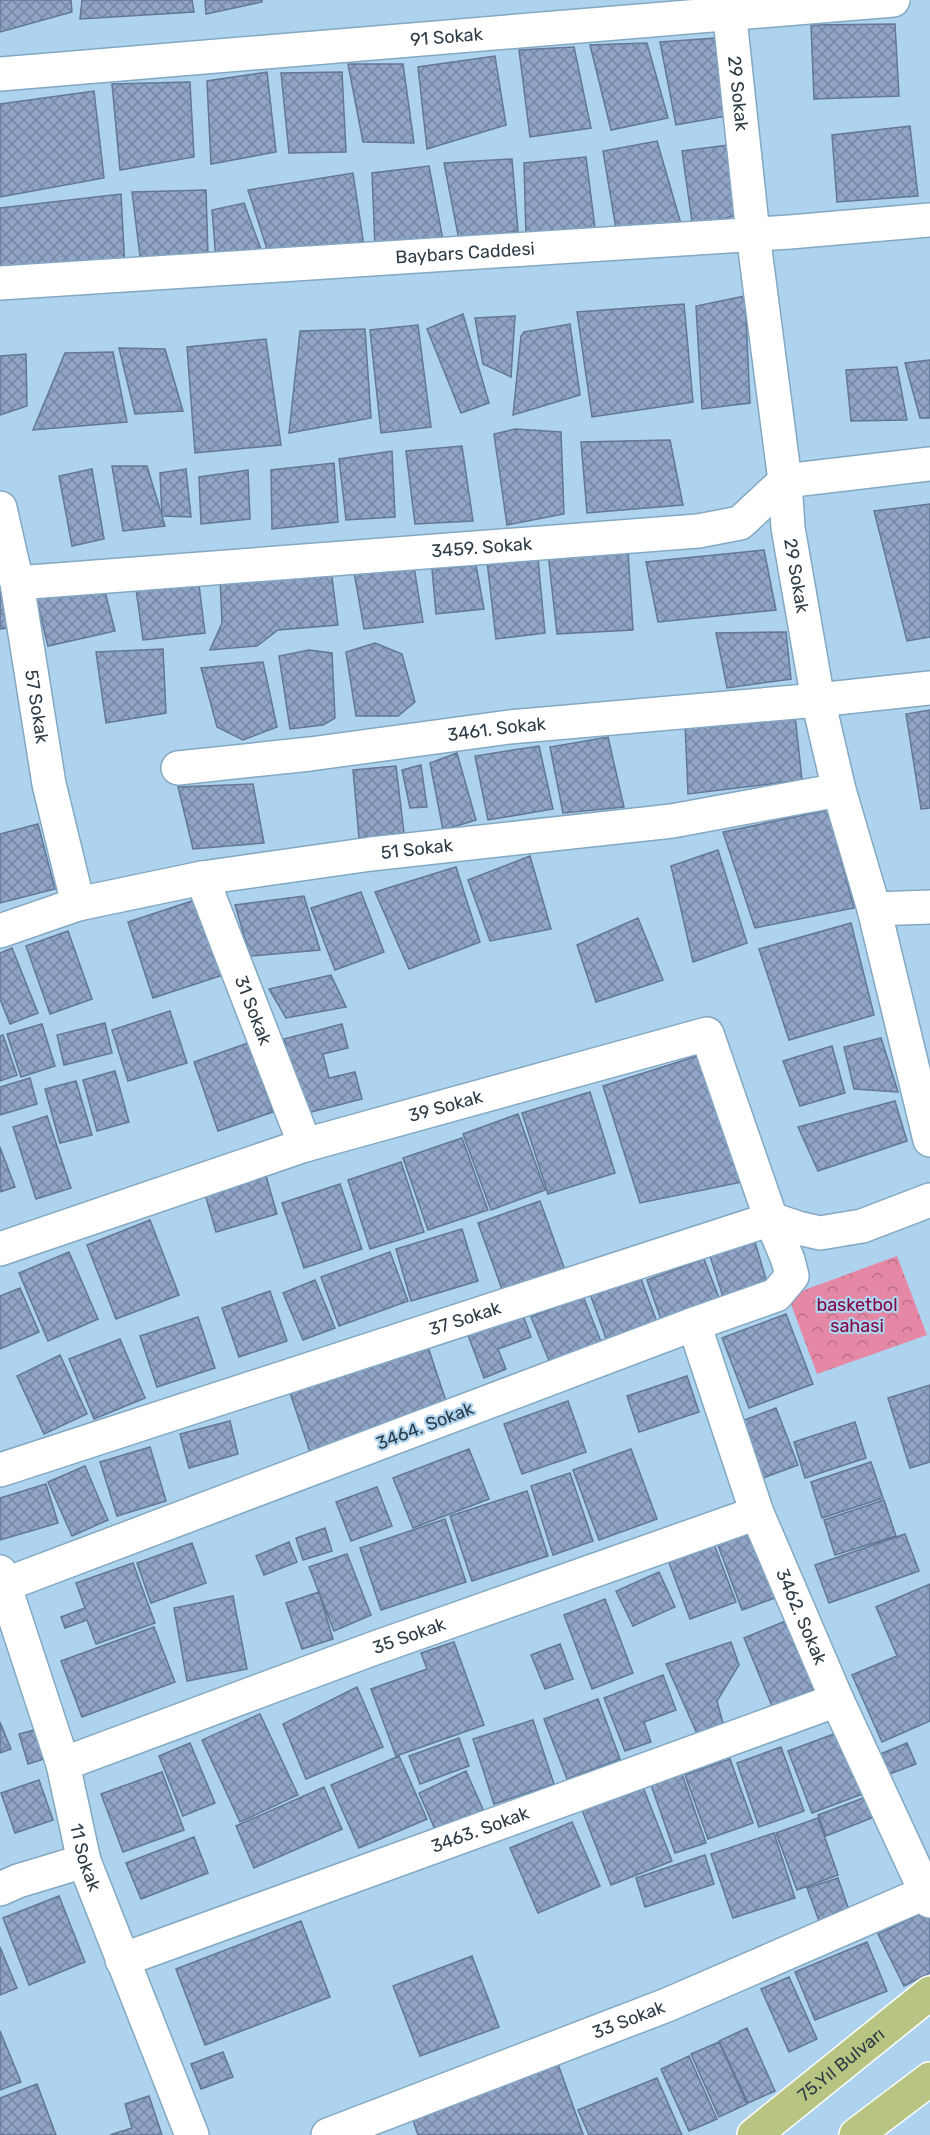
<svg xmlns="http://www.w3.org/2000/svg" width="930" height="2135" viewBox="0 0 930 2135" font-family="Rubik,sans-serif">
  <defs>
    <pattern id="forest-crowns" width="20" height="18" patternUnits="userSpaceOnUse" patternTransform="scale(1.5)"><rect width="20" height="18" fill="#e588a5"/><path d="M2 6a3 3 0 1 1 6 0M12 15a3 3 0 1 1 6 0" fill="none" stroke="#ba7088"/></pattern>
    <pattern id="building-cross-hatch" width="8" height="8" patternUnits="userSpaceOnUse" patternTransform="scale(1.5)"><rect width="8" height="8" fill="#8fa4c6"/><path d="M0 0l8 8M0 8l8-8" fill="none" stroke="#7587a3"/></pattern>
  </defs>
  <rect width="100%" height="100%" fill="#add3ee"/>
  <!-- forest -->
  <path fill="url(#forest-crowns)" d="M897,1256L927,1335L817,1374L788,1296Z"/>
  <!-- building -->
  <path fill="url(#building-cross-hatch)" stroke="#637797" stroke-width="1.5" d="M0,0H71L72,12L0,32Z
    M82,0H192L194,12L80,19Z
    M205,0H262V2L206,14Z
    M895,24L899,96L814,99L811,25Z
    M716,38L732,115L676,125L660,42Z
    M647,43L668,118L611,130L590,45Z
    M574,47L591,128L530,137L519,50Z
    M495,56L506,125L427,149L418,67Z
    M348,64H403L414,143L363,142Z
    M267,72L276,152L211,164L207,81Z
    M342,72L346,152L289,153L281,73Z
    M190,82L194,157L120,170L112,84Z
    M94,91L104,178L0,197V104Z
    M910,126L918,196L837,202L832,135Z
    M657,141L681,224L617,235L603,151Z
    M736,144L742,213L693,229L682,151Z
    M586,157L595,228L526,237L524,163Z
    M512,159L518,231L459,240L444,163Z
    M429,166L443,240L375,249L372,173Z
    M353,173L365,253L268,252L248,190Z
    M206,190L208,256L141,264L132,192Z
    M121,194L125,268L0,275V208Z
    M244,203L263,255L216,260L212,210Z
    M745,296L750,403L702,409L696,306Z
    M684,304L693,402L592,417L577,312Z
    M463,314L489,403L461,413L427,329Z
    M515,316L511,377L483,364L475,318Z
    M570,324L580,395L513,415L521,336L524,332Z
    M418,325L431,427L381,433L370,330Z
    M365,329L371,418L289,433L300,331Z
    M266,339L281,445L195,453L187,347Z
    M119,348L165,349L183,411L135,414Z
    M113,352L127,422L33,430L65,353Z
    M26,354L27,406L0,415V356Z
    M930,360V418H920L905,363Z
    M897,367L907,420L851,421L846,370Z
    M515,429L561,432L564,514L507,525L494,434Z
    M670,440L683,505L587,513L581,442Z
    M462,446L473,521L415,524L406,451Z
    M392,451L395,517L346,520L339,459Z
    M334,463L338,522L272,529L271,470Z
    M112,466H147L165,526L123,531Z
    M92,469L104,539L72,546L59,476Z
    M186,469L191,517L162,516L160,473Z
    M248,470L250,519L201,524L199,477Z
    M930,504V637L907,641L874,511Z
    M764,550L776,610L658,622L646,562Z
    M628,551L633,630L557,634L548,553Z
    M0,556L15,627L0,629Z
    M538,559L545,633L496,639L487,561Z
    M476,565L484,609L436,614L432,569Z
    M353,566L414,567L423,622L364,629Z
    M331,569L338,625L278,630L257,646L210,650L222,623L220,576Z
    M199,585L205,633L143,640L136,589Z
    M104,588L115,631L48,646L35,593Z
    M786,632L791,679L727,688L716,633Z
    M375,643L402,654L415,702L398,716H356L346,652Z
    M163,649L166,713L106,723L96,652Z
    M309,650L332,653L335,718L323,725L290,729L279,656Z
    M263,662L277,727L243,740L217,727L201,668Z
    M930,710V808L921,809L906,714Z
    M795,715L802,780L688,794L685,724Z
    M608,737L624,807L563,813L550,747Z
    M539,746L553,809L488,820L475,756Z
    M457,753L476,820L443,830L430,763Z
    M421,765L427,807L410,808L402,770Z
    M396,766L404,833L359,838L353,770Z
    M253,784L264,843L193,849L178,787Z
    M828,810L854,908L755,928L723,832Z
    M38,824L55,889L0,903V834Z
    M718,850L747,943L693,962L671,866Z
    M530,856L551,929L490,941L468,880Z
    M456,867L480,942L409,969L375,892Z
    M361,892L384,952L335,970L311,908Z
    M304,896L320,950L250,956L235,905Z
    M201,898L226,974L153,998L128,922Z
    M638,918L663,980L596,1002L577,945Z
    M851,923L874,1015L789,1040L759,949Z
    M68,931L92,999L50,1014L26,946Z
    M12,948L38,1013L10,1024L0,999V953Z
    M331,975L346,1007L286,1018L269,989Z
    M170,1011L187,1063L128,1081L112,1030Z
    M105,1023L112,1053L64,1065L57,1035Z
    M42,1024L55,1066L21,1077L7,1034Z
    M342,1024L348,1048L323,1054L329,1078L355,1072L362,1099L303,1114L284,1039Z
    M3,1035L17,1075L0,1081V1036Z
    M881,1038L898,1092L854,1089L844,1047Z
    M248,1043L273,1112L218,1131L194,1062Z
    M832,1046L845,1093L800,1106L783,1061Z
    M697,1056L742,1182L640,1203L603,1086Z
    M115,1071L129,1122L97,1131L83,1080Z
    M30,1078L37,1104L0,1115V1087Z
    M76,1081L92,1135L60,1143L45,1089Z
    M590,1092L615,1173L548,1194L522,1113Z
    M895,1101L907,1141L818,1171L798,1127Z
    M518,1114L545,1190L491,1210L463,1134Z
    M47,1116L71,1188L36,1199L13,1127Z
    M462,1138L488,1210L428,1230L403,1158Z
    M0,1147L15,1187L0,1192Z
    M401,1162L424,1232L370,1249L348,1180Z
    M264,1169L277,1214L216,1232L203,1187Z
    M340,1184L362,1249L304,1268L282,1203Z
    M540,1201L566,1273L504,1295L478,1223Z
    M150,1220L179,1295L116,1319L87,1245Z
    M462,1229L478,1281L411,1301L396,1249Z
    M755,1242L768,1286L724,1300L710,1256Z
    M69,1252L98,1319L48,1341L19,1273Z
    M390,1252L408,1301L339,1326L321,1277Z
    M704,1259L721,1303L663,1325L647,1280Z
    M640,1276L658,1325L608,1344L590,1294Z
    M315,1280L335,1328L303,1340L283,1293Z
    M20,1288L39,1332L0,1349V1296Z
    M270,1291L287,1341L239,1357L222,1308Z
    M583,1296L604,1349L553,1370L531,1317Z
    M786,1314L813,1384L749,1408L722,1338Z
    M523,1315L531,1337L498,1349L506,1369L484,1378L468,1335Z
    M198,1317L215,1368L157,1387L140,1336Z
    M120,1339L145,1398L94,1419L69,1359Z
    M427,1344L448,1407L310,1452L289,1390Z
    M60,1355L87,1414L44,1434L17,1376Z
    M687,1376L699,1412L639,1432L627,1396Z
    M930,1385V1462L910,1468L888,1398Z
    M568,1401L586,1452L522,1474L504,1424Z
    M776,1408L798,1465L755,1481L734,1424Z
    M230,1421L238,1454L189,1468L180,1434Z
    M855,1422L866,1458L805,1478L794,1442Z
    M150,1447L166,1501L117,1516L100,1462Z
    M469,1449L489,1499L413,1528L393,1478Z
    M631,1449L657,1519L599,1540L573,1470Z
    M871,1462L883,1498L822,1518L811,1482Z
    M85,1466L108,1520L72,1536L48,1482Z
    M570,1473L593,1541L553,1555L531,1486Z
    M46,1484L58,1523L0,1540V1498Z
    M377,1487L392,1526L351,1541L336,1502Z
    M527,1491L548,1556L472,1581L450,1516Z
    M884,1500L896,1536L835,1555L824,1520Z
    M445,1519L466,1582L381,1610L360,1548Z
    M748,1525L780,1596L742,1610L715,1537Z
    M325,1528L332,1551L303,1560L296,1538Z
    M905,1534L919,1571L829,1603L815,1565Z
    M289,1542L297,1562L264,1575L256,1556Z
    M192,1543L206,1583L151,1603L137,1563Z
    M714,1544L736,1602L690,1619L668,1560Z
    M347,1554L371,1615L334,1631L309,1567Z
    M133,1563L155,1623L96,1644L87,1620L65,1628L61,1617L85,1608L76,1583Z
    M659,1572L675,1607L633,1626L616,1591Z
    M930,1584V1721L882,1742L852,1675L897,1656L876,1607Z
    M319,1592L333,1639L302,1649L286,1603Z
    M233,1596L247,1669L187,1681L174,1608Z
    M605,1599L633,1673L592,1689L564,1615Z
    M798,1616L825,1685L772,1706L744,1638Z
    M154,1627L175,1682L82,1717L61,1661Z
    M454,1642L484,1725L396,1756L371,1689L427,1669L421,1653Z
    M731,1642L739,1665L717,1701L725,1731L699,1738L666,1664Z
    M560,1644L573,1679L545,1689L531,1655Z
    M663,1675L676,1710L644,1722L651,1742L625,1751L604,1698Z
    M357,1687L383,1747L306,1779L283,1724Z
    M598,1699L620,1759L567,1779L544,1719Z
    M260,1714L298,1795L240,1822L202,1740Z
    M533,1720L554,1784L494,1804L473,1739Z
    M0,1722L11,1749L0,1753Z
    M38,1729L47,1758L28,1764L19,1734Z
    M842,1731L865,1793L812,1813L788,1751Z
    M459,1738L469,1766L420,1784L409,1756Z
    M190,1743L215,1803L183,1816L159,1756Z
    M907,1743L916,1764L879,1778L871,1758Z
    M781,1747L804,1811L759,1827L737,1763Z
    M399,1756L427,1819L359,1848L331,1785Z
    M730,1759L753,1823L708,1839L685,1775Z
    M466,1771L489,1823L442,1845L419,1793Z
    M162,1772L184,1830L123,1852L101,1794Z
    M682,1774L706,1843L675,1853L651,1785Z
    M39,1780L53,1820L15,1833L1,1793Z
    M324,1787L342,1829L254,1868L236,1826Z
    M643,1787L672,1861L611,1885L582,1810Z
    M866,1797L874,1817L826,1836L818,1815Z
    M818,1818L838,1875L797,1890L776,1833Z
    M572,1822L600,1886L538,1913L510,1848Z
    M774,1833L795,1898L733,1918L711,1854Z
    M194,1837L208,1873L141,1899L126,1863Z
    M705,1855L714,1884L645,1907L636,1878Z
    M838,1878L852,1919L822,1929L807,1888Z
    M59,1896L85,1962L29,1985L3,1918Z
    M928,1910L930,1914V1973L904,1986L878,1934Z
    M301,1921L330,1997L205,2045L176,1969Z
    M867,1942L887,1991L815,2020L795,1972Z
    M0,1947L17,1988L0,1995Z
    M472,1956L499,2027L420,2056L393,1986Z
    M789,1977L817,2039L789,2052L761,1989Z
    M747,2028L775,2091L748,2103L719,2041Z
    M0,2031L21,2082L0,2090Z
    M719,2042L747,2104L719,2117L691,2054Z
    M223,2052L233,2077L201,2089L191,2064Z
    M689,2056L717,2119L689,2131L661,2069Z
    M558,2064L583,2134L418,2135L412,2117Z
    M657,2078L682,2135H589L578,2110Z
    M37,2084L56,2135H0V2098Z
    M149,2096L162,2135H110L132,2128L125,2104Z"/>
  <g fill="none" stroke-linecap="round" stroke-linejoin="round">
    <!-- minor casing -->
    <g stroke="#83a8c2" stroke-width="36">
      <g id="minor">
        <path id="s1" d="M728,0L753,234L785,481L788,528L818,700L839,790L874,909L930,1140"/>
        <path id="s2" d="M0,74L893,0"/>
        <path id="s3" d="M0,283L790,232L930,220"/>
        <path id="s4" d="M0,508L17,583L49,784L78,904"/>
        <path id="s5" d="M17,583L698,531L740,523L785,481L930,464"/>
        <path id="s6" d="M178,768L310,754L509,727L818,700L930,688"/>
        <path id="s7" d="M202,878L305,1145"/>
        <path d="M874,909L930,907"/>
        <path id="s8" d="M0,931L78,904L202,878L371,854L672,821L839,790"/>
        <path id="s9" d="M0,1249L305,1145L707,1034L771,1219L788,1260L792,1276L776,1295L694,1324L4,1585L0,1594"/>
        <path id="s10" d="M694,1324L757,1513L837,1700L930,1901"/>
        <path id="s11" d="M0,1470L771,1219L798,1228L820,1233L862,1226L930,1200"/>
        <path id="s12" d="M0,1572L63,1764L84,1861L192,2135"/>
        <path id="s13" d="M63,1764L372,1649L757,1513"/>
        <path d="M0,1889L18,1881L84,1861"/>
        <path id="s14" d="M122,1960L837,1700"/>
        <path id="s15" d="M328,2135L667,2005L925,1893"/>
      </g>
    </g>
    <!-- major casing -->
    <g stroke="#fff" stroke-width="36">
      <g id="major">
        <path id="s16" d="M754,2135L930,1993"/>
        <path d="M856,2135L930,2079"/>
      </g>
    </g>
    <!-- minor -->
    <use href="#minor" stroke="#fff" stroke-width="33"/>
    <!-- major -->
    <use href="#major" stroke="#b7c482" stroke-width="33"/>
  </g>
  <g text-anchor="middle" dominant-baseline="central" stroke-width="4.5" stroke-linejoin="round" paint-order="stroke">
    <!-- street labels -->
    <g font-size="18" fill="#2d3c47" stroke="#add3ee">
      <text stroke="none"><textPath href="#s2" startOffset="448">91 Sokak</textPath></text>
      <text stroke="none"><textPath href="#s1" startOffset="94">29 Sokak</textPath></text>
      <text stroke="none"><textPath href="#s3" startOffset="466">Baybars Caddesi</textPath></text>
      <text stroke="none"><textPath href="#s5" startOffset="466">3459. Sokak</textPath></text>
      <text stroke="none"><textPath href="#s1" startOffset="580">29 Sokak</textPath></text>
      <text stroke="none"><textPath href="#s4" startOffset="202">57 Sokak</textPath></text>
      <text stroke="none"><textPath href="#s6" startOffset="321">3461. Sokak</textPath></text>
      <text stroke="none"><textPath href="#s8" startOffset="426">51 Sokak</textPath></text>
      <text stroke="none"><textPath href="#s7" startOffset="142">31 Sokak</textPath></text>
      <text stroke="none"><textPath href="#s9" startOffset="468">39 Sokak</textPath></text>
      <text stroke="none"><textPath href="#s11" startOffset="489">37 Sokak</textPath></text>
      <text transform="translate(425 1426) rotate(-21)">3464. Sokak</text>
      <text stroke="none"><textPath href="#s10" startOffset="312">3462. Sokak</textPath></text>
      <text stroke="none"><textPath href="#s13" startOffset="369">35 Sokak</textPath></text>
      <text stroke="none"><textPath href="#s14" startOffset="381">3463. Sokak</textPath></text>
      <text stroke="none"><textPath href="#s12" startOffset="298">11 Sokak</textPath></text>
      <text stroke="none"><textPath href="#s15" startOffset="322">33 Sokak</textPath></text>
      <text stroke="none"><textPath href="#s16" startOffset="112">75.Yıl Bulvarı</textPath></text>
    </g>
    <!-- park labels -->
    <g font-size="18" fill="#800542" stroke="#add3ee">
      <text x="857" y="1305">basketbol<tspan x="857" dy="21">sahasi</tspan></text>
    </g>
  </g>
</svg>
